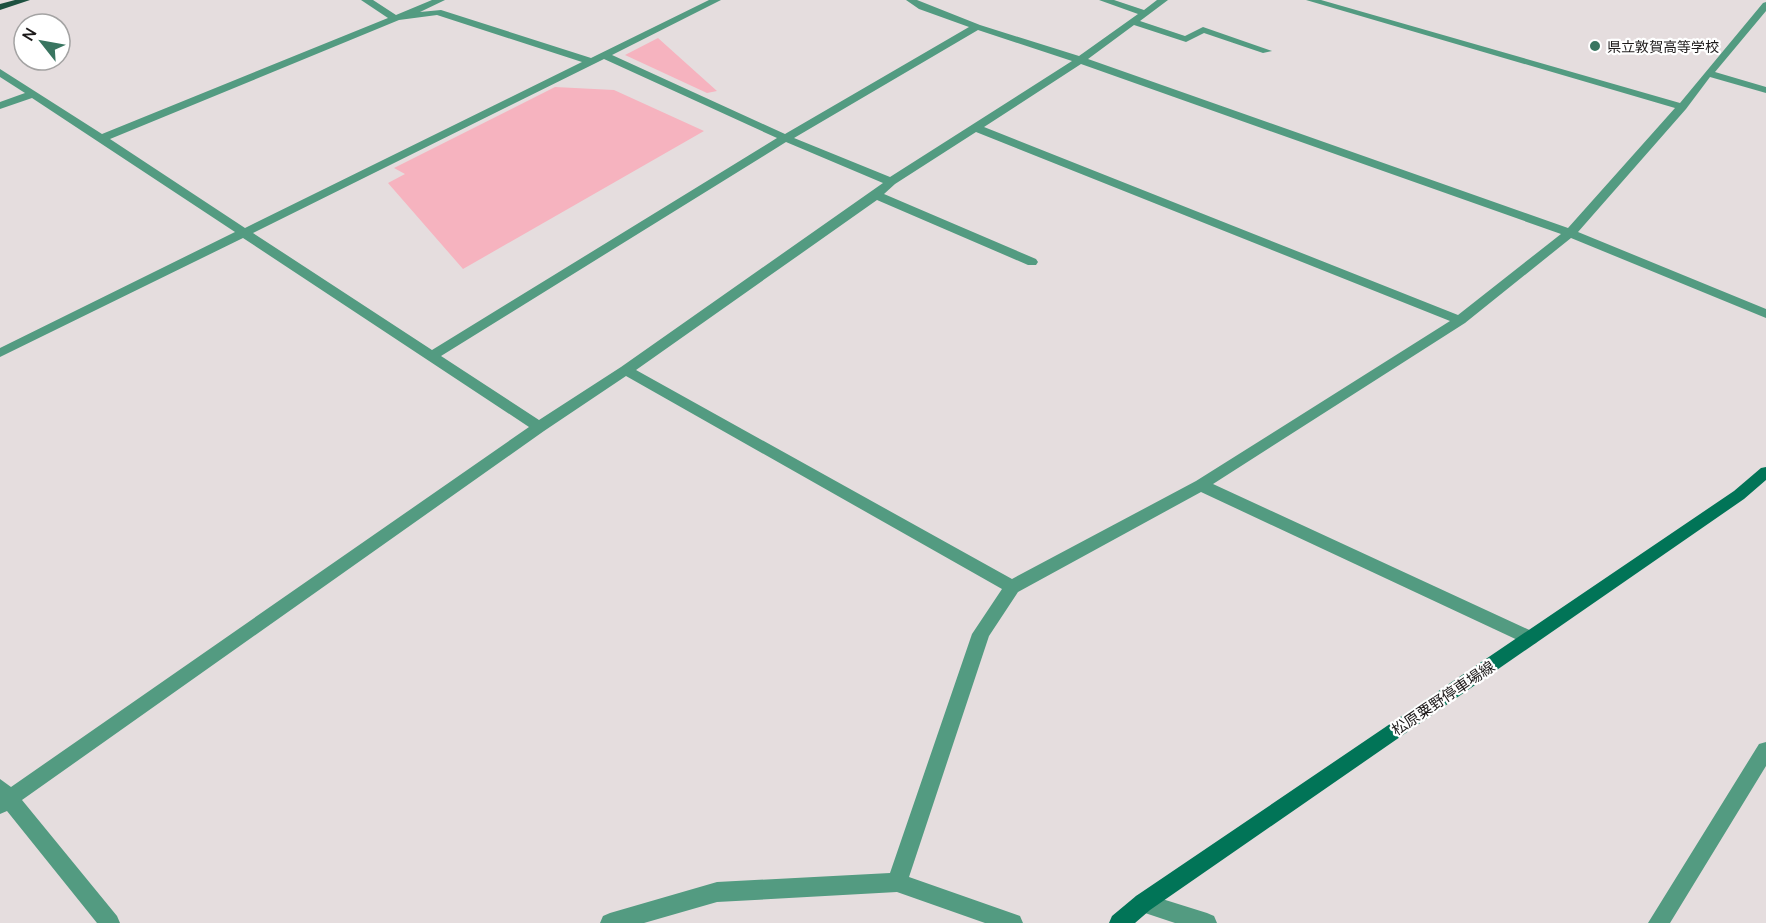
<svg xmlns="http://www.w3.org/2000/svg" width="1766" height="923" viewBox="0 0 1766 923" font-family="Manrope,'Noto Sans JP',sans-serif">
  <rect width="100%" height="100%" fill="#e5ddde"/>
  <!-- green -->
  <path fill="#f6b3bf" d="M658,38L717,91L707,93L625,55Z
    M555,87L614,90L704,131L463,269L388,183L405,174L394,168Z"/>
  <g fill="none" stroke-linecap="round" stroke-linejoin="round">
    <!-- minor -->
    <path fill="#539b81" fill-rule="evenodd" d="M361,0H373L396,15L432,0H445L420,12L441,10L591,58L709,0H721L612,55L785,134L969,27L919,9L906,0H917L980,25L1079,56L1138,14L1099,0H1114L1144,10L1157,0H1168L1140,21L1185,36L1203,27L1272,51L1263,53L1204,33L1186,42L1134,25L1088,59L1568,228L1675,108L1306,0H1321L1680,103L1763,3L1766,2V11L1715,72L1766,87V93L1710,77L1686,109L1578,232L1766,309V318L1571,238L1465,323L1213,484L1536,633L1539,638L1536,643L1530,645L1524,643L1201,492L1018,592L989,636L909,877L1020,916L1023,923H985L897,892L717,902L644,923H600L603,916L610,913L717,882L890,873L972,634L1002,589L626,376L544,431L22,800L117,916L120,923H97L7,811L0,814V779L11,787L529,427L243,238L0,357V348L235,232L32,98L0,109V102L25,93L0,77V69L102,134L388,18ZM437,15L582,62L245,228L110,139L399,20ZM978,30L1072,61L890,177L794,138ZM604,59L777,138L432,350L253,233ZM1081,64L1561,234L1458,315L984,127ZM976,132L1450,321L1196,481L1012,579L636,370L877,200L1028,265H1036L1038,262L1036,259L884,194L895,184ZM786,142L883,183L621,367L539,420L441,356Z
      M1766,742V766L1670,923H1648L1759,744Z"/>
    <!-- tertiary -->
    <path fill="#539b81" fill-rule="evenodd" d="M1143,893L1207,913L1214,916L1217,923H1175L1136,910L1133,903L1136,896Z"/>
    <!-- secondary -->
    <path fill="#017457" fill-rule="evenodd" d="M1766,467V480L1744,499L1150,910L1135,923H1109L1112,916L1136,896L1734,491L1761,468Z"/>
    <!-- primary -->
    <path fill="#1e5140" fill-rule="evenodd" d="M15,0H30L0,10V4Z"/>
  </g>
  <!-- markers -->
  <circle fill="#397560" stroke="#fff" stroke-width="2" cx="1595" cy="46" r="6"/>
  <g text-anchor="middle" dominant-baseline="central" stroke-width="4.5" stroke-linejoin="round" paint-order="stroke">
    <!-- far-poi labels -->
    <g font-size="14" fill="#1c1919" stroke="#fff" text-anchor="start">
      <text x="1607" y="46">県立敦賀高等学校</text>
    </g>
    <!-- street labels -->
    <g font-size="15" fill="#1c1919" stroke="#fff">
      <text transform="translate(1443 698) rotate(-34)">松原粟野停車場線</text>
    </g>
  </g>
  <!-- north arrow -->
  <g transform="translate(42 42) rotate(301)"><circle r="28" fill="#ffffff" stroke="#a4a3a3" stroke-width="1.5"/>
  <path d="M0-4.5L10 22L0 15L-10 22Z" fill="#397560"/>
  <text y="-9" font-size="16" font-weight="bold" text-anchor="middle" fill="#1c1919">N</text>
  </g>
</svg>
